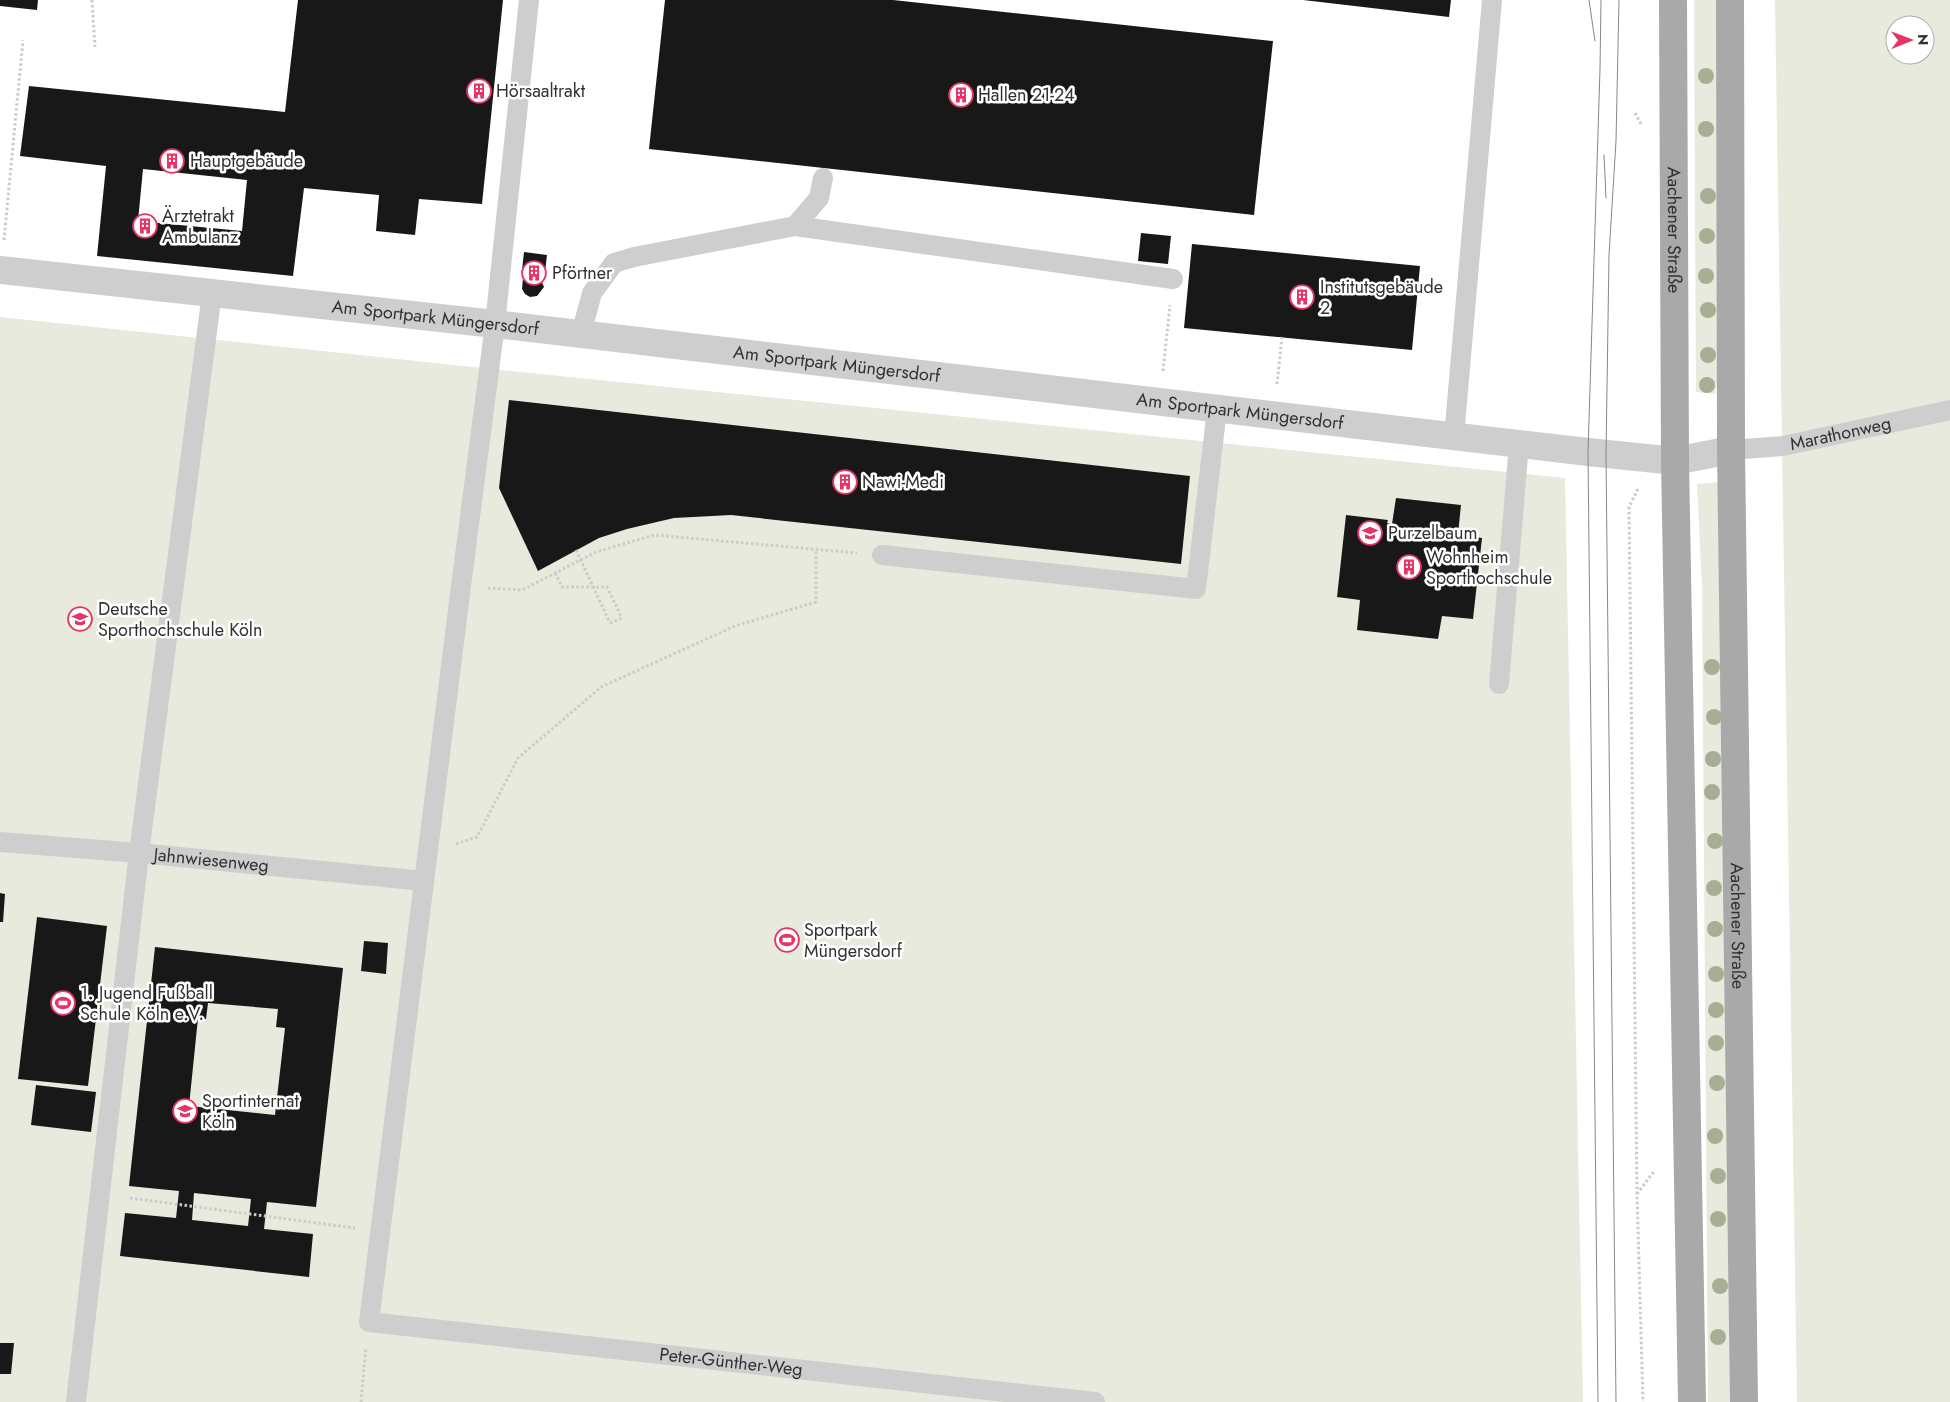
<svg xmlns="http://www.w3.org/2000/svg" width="1950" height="1402" viewBox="0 0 1950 1402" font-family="Jost,sans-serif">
  <rect width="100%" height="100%" fill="#fff"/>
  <!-- green -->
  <path fill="#e7eadc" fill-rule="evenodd" d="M1694,0H1717V382L1715,394L1696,392Z
    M1775,0H1950V1402H1797ZM1895,25H1925V55H1895Z
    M0,317L511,371L1565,478L1583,1402H0Z
    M1721,482L1732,1402H1708L1702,587L1697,484Z"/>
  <!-- building -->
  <path fill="#181818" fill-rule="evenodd" d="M0,0H38L37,10L0,6Z
    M298,0H503L482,204L419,199L415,235L376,231L379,195L304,188L293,276L97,256L106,166L20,156L29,86L285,112ZM143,169L247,180L242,231L138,221Z
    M665,0H893L1273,41L1254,215L649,149Z
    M1303,0H1451L1449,17Z
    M1141,233L1171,236L1168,264L1138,261Z
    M1192,244L1420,266L1412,350L1184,328Z
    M524,252L547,255L545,272L543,271L539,276L544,287L537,296L530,297L525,294L522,289L523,278L528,275L526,270H522Z
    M509,400L1190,476L1181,564L731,515L674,518L627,529L599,538L538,571L499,488Z
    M1396,498L1461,505L1458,534L1482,538L1473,619L1442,616L1438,639L1357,630L1360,600L1337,597L1346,515L1388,520L1387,523L1392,524Z
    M0,893L5,894L3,922H0Z
    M37,917L107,926L88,1086L18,1079Z
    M364,941L388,943L386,974L361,971Z
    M155,947L343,968L316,1207L267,1202L264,1229L313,1234L309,1277L120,1256L125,1213L176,1218L179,1191L129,1186ZM208,1003L278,1009L276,1027L285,1028L275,1115L189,1106L198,1018L206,1019ZM194,1193L251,1199L248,1226L192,1220Z
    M36,1085L96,1092L91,1132L31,1125Z
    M0,1343H14L11,1374H0Z"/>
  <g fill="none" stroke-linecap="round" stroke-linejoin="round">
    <!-- path -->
    <path stroke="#cbcbcb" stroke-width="3" stroke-dasharray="2.5 2.5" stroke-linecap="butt" d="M92,0L95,47
      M1635,113L1642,126
      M4,240L23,40
      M1163,371L1170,305
      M1277,384L1282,337
      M1638,489L1629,507L1637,1194L1643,1402
      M576,550L610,623
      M555,573L562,587H607L622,618
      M488,588L522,590L596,552L654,535L857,553
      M610,623L622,618
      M456,844L477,837L518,758L601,687L735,626L816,602V550
      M1637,1194L1655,1170
      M130,1198L355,1228
      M361,1402L366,1348"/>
    <!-- lane -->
    <g stroke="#cecece" stroke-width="20">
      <path id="s1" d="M529,0L495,324L461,586L369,1322L1095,1402"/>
      <path d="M795,226L1173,279"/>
      <path d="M581,334L592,293L614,263L634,257L795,226L819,198L823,178"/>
      <path d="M1454,437L1492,0"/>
      <path id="s2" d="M1731,450L1783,446L1950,410"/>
      <path d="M882,555L1196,589L1217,409"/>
      <path d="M1499,684L1519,444"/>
      <path id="s3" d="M0,842L139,853L424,881"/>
      <path d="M76,1402L139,853L212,293"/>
    </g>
    <!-- street -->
    <path stroke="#cecece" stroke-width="28" id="s4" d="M0,270L495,324L1588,452L1675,461L1731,450"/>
    <!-- primary -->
    <g stroke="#a9a9a9" stroke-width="28">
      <path id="s5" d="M1673,0L1675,461L1692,1402"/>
      <path id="s6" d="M1730,0L1731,450L1744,1402"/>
    </g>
    <!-- tram -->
    <path stroke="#868686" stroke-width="1" d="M1589,0L1595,41
      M1604,155L1606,198
      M1598,1402L1588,452L1600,69L1601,0
      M1616,1402L1606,454L1609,255L1616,141L1619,0"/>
  </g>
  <!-- trees -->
  <g fill="#a6af94">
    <circle cx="1706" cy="76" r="8"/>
    <circle cx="1706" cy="129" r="8"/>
    <circle cx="1708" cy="196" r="8"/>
    <circle cx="1707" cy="236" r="8"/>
    <circle cx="1706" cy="276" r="8"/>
    <circle cx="1708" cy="310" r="8"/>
    <circle cx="1708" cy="355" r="8"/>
    <circle cx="1707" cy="385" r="8"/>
    <circle cx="1712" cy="667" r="8"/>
    <circle cx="1714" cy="717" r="8"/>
    <circle cx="1713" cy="759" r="8"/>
    <circle cx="1712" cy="792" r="8"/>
    <circle cx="1715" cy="841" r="8"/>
    <circle cx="1714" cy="888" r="8"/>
    <circle cx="1715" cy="929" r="8"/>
    <circle cx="1716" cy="974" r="8"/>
    <circle cx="1716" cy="1010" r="8"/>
    <circle cx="1716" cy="1043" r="8"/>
    <circle cx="1717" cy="1083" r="8"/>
    <circle cx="1715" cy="1136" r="8"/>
    <circle cx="1718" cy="1176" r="8"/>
    <circle cx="1718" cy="1219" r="8"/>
    <circle cx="1720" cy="1286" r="8"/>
    <circle cx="1718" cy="1337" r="8"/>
  </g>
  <!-- icons -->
  <defs>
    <g id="building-ring" transform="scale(1.25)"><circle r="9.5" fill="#fff" stroke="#e63564" stroke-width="1.5"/><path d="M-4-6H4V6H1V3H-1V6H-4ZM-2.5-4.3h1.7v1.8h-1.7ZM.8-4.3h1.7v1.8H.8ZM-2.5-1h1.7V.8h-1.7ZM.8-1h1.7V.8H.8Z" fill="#e63564"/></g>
    <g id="school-ring" transform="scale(1.25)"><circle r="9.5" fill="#fff" stroke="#e63564" stroke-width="1.5"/><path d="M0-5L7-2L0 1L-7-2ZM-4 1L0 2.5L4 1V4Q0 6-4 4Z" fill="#e63564"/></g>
    <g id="university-ring" transform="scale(1.25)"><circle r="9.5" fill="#fff" stroke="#e63564" stroke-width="1.5"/><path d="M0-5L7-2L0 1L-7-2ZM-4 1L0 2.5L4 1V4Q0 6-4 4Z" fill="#e63564"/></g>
    <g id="stadium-ring" transform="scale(1.25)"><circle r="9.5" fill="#fff" stroke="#e63564" stroke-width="1.5"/><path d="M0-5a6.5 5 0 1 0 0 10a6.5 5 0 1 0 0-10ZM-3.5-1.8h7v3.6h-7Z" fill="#e63564"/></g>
  </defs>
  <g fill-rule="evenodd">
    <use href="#building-ring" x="479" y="91"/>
    <use href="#building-ring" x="961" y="95"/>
    <use href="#building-ring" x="172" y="161"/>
    <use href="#building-ring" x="145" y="226"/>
    <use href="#building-ring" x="534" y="273"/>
    <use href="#building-ring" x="1302" y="297"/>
    <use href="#building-ring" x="845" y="482"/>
    <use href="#school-ring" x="1370" y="533"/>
    <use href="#building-ring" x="1409" y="567"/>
    <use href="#university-ring" x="80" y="619"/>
    <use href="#stadium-ring" x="787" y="940"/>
    <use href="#stadium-ring" x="63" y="1003"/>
    <use href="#school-ring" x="185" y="1111"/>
  </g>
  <g text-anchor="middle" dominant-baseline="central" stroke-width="5" stroke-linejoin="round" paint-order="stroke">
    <!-- poi labels -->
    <g font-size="18" fill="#313131" stroke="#fff" text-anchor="start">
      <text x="496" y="91">Hörsaaltrakt</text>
      <text x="978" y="95">Hallen 21-24</text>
      <text x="190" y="161">Hauptgebäude</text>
      <text x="162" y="216">Ärztetrakt<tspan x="162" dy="21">Ambulanz</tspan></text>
      <text x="552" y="273">Pförtner</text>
      <text x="1320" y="287">Institutsgebäude<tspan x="1320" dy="21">2</tspan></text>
      <text x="862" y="482">Nawi-Medi</text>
      <text x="1388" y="533">Purzelbaum</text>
      <text x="1426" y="557">Wohnheim<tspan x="1426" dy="21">Sporthochschule</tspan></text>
      <text x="98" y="609">Deutsche<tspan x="98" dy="21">Sporthochschule Köln</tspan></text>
      <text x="804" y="930">Sportpark<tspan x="804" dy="21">Müngersdorf</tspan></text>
      <text x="80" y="993">1. Jugend Fußball<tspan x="80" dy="21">Schule Köln e.V.</tspan></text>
      <text x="202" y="1101">Sportinternat<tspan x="202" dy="21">Köln</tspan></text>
    </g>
    <!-- street labels -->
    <g font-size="18" fill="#313131" stroke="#fff">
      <text stroke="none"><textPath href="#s5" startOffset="230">Aachener Straße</textPath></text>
      <text stroke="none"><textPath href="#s4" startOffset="438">Am Sportpark Müngersdorf</textPath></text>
      <text stroke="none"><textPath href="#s4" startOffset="842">Am Sportpark Müngersdorf</textPath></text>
      <text stroke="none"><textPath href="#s4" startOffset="1248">Am Sportpark Müngersdorf</textPath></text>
      <text stroke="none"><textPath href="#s2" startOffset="111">Marathonweg</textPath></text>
      <text stroke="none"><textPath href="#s3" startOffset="212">Jahnwiesenweg</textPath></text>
      <text stroke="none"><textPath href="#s6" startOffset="926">Aachener Straße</textPath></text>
      <text stroke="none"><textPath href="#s1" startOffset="1696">Peter-Günther-Weg</textPath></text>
    </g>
  </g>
  <!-- north arrow -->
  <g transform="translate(1910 40) rotate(89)"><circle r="24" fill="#ffffff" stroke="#adadad"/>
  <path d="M0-4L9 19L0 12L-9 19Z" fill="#e63564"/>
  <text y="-8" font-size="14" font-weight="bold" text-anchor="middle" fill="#313131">N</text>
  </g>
</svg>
